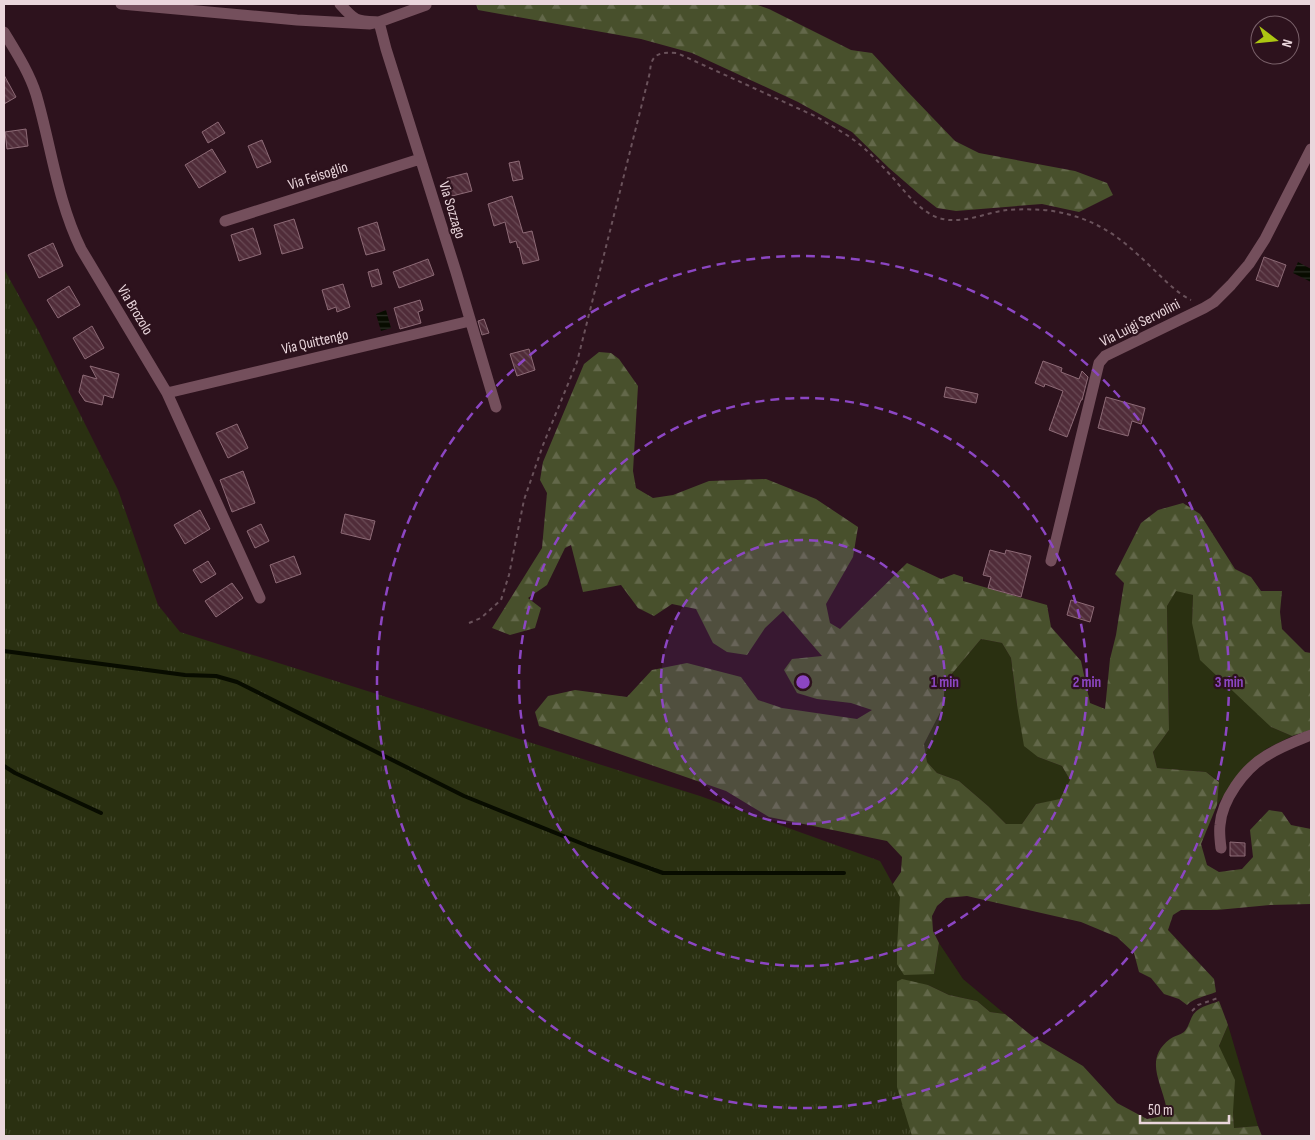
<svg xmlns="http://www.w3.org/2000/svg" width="1315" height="1140" viewBox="0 0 1315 1140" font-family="'Sofia Sans Condensed',sans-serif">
  <defs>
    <pattern id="forest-firs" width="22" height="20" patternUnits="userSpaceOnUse" patternTransform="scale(1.25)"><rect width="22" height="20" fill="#48502c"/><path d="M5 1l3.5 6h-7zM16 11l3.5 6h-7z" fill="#63684a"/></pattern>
    <pattern id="park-tufts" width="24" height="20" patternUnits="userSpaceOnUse" patternTransform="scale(1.25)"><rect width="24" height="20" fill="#2a3011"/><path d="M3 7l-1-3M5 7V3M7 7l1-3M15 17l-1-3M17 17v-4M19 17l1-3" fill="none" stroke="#3f4428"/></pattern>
    <pattern id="water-rules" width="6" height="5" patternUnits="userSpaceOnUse" patternTransform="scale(1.25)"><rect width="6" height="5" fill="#080c00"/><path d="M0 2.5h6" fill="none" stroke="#2c2f25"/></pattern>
    <pattern id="building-back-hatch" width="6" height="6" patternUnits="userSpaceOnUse" patternTransform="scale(1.25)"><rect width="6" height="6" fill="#502c39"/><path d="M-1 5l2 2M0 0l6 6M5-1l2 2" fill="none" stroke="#694a55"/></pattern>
  </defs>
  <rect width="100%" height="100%" fill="#2d121d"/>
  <!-- grass -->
  <path fill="#2a3011" d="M1176,590L1193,595L1192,623L1271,727L1292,736L1266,749L1248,764L1217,805L1219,781L1206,772L1157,768L1153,752L1169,730L1167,606Z
    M981,639L1002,643L1011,658L1017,705L1038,757L1062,766L1070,780L1060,800L1036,804L1022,824H1006L988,806L959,781L937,773L927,762L924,744L943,707L945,682Z
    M939,943L963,979L1005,1014L990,1012L977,1001L949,995L928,985L893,984V958L934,974Z
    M1228,1025L1258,1126L1234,1128L1233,1112L1219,1046Z"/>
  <!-- forest -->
  <path fill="url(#forest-firs)" fill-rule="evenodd" d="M476,4H755L769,9L851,50L872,53L907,91L955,141L979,153L1075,171L1107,183L1113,195L1079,212L1042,204L956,211L937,208L919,194L889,168L852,132L798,102L692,53L641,39L478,10Z
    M599,352L611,353L619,359L638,386L633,471L636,488L653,498L673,495L709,481L766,479L816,499L858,527L853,557L826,604L830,623L840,629L907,563L941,579L954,574L963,577V581L1047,605L1051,627L1081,661L1090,703L1105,709L1110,659L1116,635L1124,583L1115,574L1141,523L1158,510L1183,503L1200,514L1235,569L1251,577L1261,591H1282L1280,612L1282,629L1305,652L1311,653V730L1292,736L1271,727L1200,660L1192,623L1193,595L1176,591L1167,606L1169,730L1153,752L1157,768L1206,772L1219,782L1217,805L1201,844L1207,865L1219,872L1242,869L1253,857L1250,830L1269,810L1282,812L1291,825L1311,829V904L1270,905L1217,910H1181L1173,915L1168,930L1214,979L1216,992C1206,996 1194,998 1187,1005L1179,999L1164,994L1151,978L1139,972L1134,953L1117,937L1081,922L967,896L946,898L937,906L932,916L933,931L939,943L934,974L904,975L893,958L888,891L901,872L902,857L887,841L769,817L726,791L539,726L535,712L548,696L575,690L627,697L652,670L687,663L741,677L758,700L782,708L857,719L872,710L851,703L817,699L797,693L784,670L792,659L822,656L783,611L765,628L747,655L727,652L713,643L696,609L672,604L654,616L638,608L621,585L583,592L571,545L565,548L547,585L528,598L541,608L535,628L510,635L492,628L542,548L547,493L540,480L543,462L584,364ZM981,639L1002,643L1011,658L1017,705L1024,746L1038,757L1062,766L1070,780L1060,799L1036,804L1022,824H1006L988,806L959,781L937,773L927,762L924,744L943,707L945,682Z
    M902,979L928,985L949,995L977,1001L990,1012L1005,1014L1032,1036L1083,1066L1117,1103L1147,1119L1158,1117L1166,1106C1161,1081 1144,1059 1170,1039C1174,1036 1180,1035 1184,1032C1188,1028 1189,1023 1191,1019C1195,1007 1209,1005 1219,1001L1228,1025L1219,1046L1235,1080L1233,1112L1234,1128L1258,1126L1262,1136H695L888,986Z"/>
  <!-- park -->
  <path fill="url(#park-tufts)" d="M4,269L38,330L118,490L158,605L180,632L700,796L880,861L900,897L897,947V1087L912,1136H4Z"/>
  <!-- water -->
  <path fill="url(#water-rules)" d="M1298,262L1311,269V282L1293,273Z
    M386,310L391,328L381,331L376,314Z"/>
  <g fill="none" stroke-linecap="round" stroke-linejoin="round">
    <!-- stream -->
    <path stroke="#080c00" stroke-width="4" d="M4,651L185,675L216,676L237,682L464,796L588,846L663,873H844
      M4,766L15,773L101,813"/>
  </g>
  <!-- building -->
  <path fill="url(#building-back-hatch)" stroke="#8d6a76" d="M4,75L16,97L4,104Z
    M218,122L225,133L208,143L202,132Z
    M26,129L28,146L7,149L5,132Z
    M262,140L271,162L257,168L248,146Z
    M212,149L226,172L199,188L185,165Z
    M519,161L523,179L513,181L509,163Z
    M467,173L472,191L452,196L447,178Z
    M512,196L523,233L532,231L539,260L523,264L519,247L518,248L516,241L510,243L505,222L494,226L488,204Z
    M294,219L303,248L282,254L274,225Z
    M377,222L385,250L366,255L358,228Z
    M253,228L261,254L239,261L231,235Z
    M53,243L63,266L39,278L28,255Z
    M1264,257L1286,265L1278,287L1256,280Z
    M428,259L434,275L399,288L393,272Z
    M378,269L382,284L372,287L368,272Z
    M343,284L350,307L337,312L336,307L328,310L322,290Z
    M69,286L80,305L58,318L47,300Z
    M420,300L423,310L418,312L421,323L400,329L394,308Z
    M484,319L489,333L482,335L478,321Z
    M92,326L104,348L85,359L73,338Z
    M529,349L535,370L517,376L510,354Z
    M1043,361L1062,368L1061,372L1079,379L1082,371L1088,377L1082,400H1081L1067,437L1049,430L1063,391L1045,384L1044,387L1035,383Z
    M90,366L119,374L113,398L104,395L102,405L85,401L79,392L83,375L97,379Z
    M946,387L978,394L976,403L944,397Z
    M1106,397L1145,408L1141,424L1132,421L1128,436L1098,428Z
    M237,424L248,448L228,458L216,433Z
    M243,471L255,503L232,512L220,480Z
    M200,510L210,529L185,544L174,525Z
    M345,514L375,521L370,540L341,533Z
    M261,524L269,541L255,548L247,531Z
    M990,550L1005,554L1006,550L1031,556L1021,597L988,588L991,577L983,575Z
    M294,556L301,574L276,583L270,565Z
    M208,561L216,574L201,583L193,570Z
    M232,583L243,598L216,617L205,601Z
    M1071,600L1094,607L1090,622L1067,615Z
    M1230,842L1245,843V856H1230Z"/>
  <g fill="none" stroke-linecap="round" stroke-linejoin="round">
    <!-- path -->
    <path stroke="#6a525b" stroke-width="2" stroke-dasharray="4 4" stroke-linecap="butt" d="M469,623L481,618L501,600L509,575L524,500L543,445L577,362L650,72C651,53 660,52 677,53L817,117C833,127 851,136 865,149C875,158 885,169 894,179C906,193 918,209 936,217C959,226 984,213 1007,210C1021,209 1039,209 1053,211C1097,219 1119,236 1150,266C1163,278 1175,292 1191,300
      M1192,1011L1198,1005L1218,998"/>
    <!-- street -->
    <path stroke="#744f5c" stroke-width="11" d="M121,4L297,20L370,24L379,22L426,5
      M340,4C356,22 356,21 379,22L386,49L456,272L496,407
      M4,32C16,52 29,72 36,94C51,145 57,200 81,249L167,393L260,598
      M225,221L420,159
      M167,393L470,321
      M1051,561L1099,363L1105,356L1204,308L1214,302L1231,285L1249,264L1265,239L1311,149
      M1221,848C1220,840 1219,832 1220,825C1222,800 1244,769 1266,756C1280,747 1296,741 1311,735"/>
  </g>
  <!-- distance rings -->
  <circle cx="803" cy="682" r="142" fill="#8c46c3" fill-opacity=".12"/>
  <g fill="none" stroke="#8c46c3" stroke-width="2.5" stroke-dasharray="9 6">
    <circle cx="803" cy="682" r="142"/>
    <circle cx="803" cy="682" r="284"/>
    <circle cx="803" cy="682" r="426"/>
  </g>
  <g text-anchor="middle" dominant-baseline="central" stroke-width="4.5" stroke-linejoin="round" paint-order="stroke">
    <!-- street labels -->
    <g font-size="15" fill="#ead6dc" stroke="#2d121d">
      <text transform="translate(318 176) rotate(-18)">Via Feisoglio</text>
      <text transform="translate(452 210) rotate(73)">Via Sozzago</text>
      <text transform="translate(135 310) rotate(59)">Via Brozolo</text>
      <text transform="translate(1140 323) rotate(-27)">Via Luigi Servolini</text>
      <text transform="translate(315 342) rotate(-13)">Via Quittengo</text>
    </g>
  </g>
  <circle cx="803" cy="682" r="8" fill="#8c46c3" stroke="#2d121d" stroke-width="2.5"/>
  <g font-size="15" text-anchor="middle" font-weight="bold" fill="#8c46c3" stroke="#2d121d" stroke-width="4.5" stroke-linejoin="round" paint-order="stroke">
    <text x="945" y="687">1 min</text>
    <text x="1087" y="687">2 min</text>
    <text x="1229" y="687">3 min</text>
  </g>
  <!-- border -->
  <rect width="1315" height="1140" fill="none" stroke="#ead6dc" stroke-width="10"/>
  <!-- north arrow -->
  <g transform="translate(1275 40) rotate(106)"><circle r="24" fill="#2d121d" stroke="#796069"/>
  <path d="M0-4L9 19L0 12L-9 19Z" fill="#acc612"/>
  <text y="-8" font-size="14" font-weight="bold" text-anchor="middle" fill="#ead6dc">N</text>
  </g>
  <!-- scale -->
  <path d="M1140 1115v8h89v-8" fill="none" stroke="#ead6dc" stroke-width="2.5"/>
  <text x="1148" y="1115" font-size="15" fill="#ead6dc" stroke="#2d121d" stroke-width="4" paint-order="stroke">50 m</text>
</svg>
